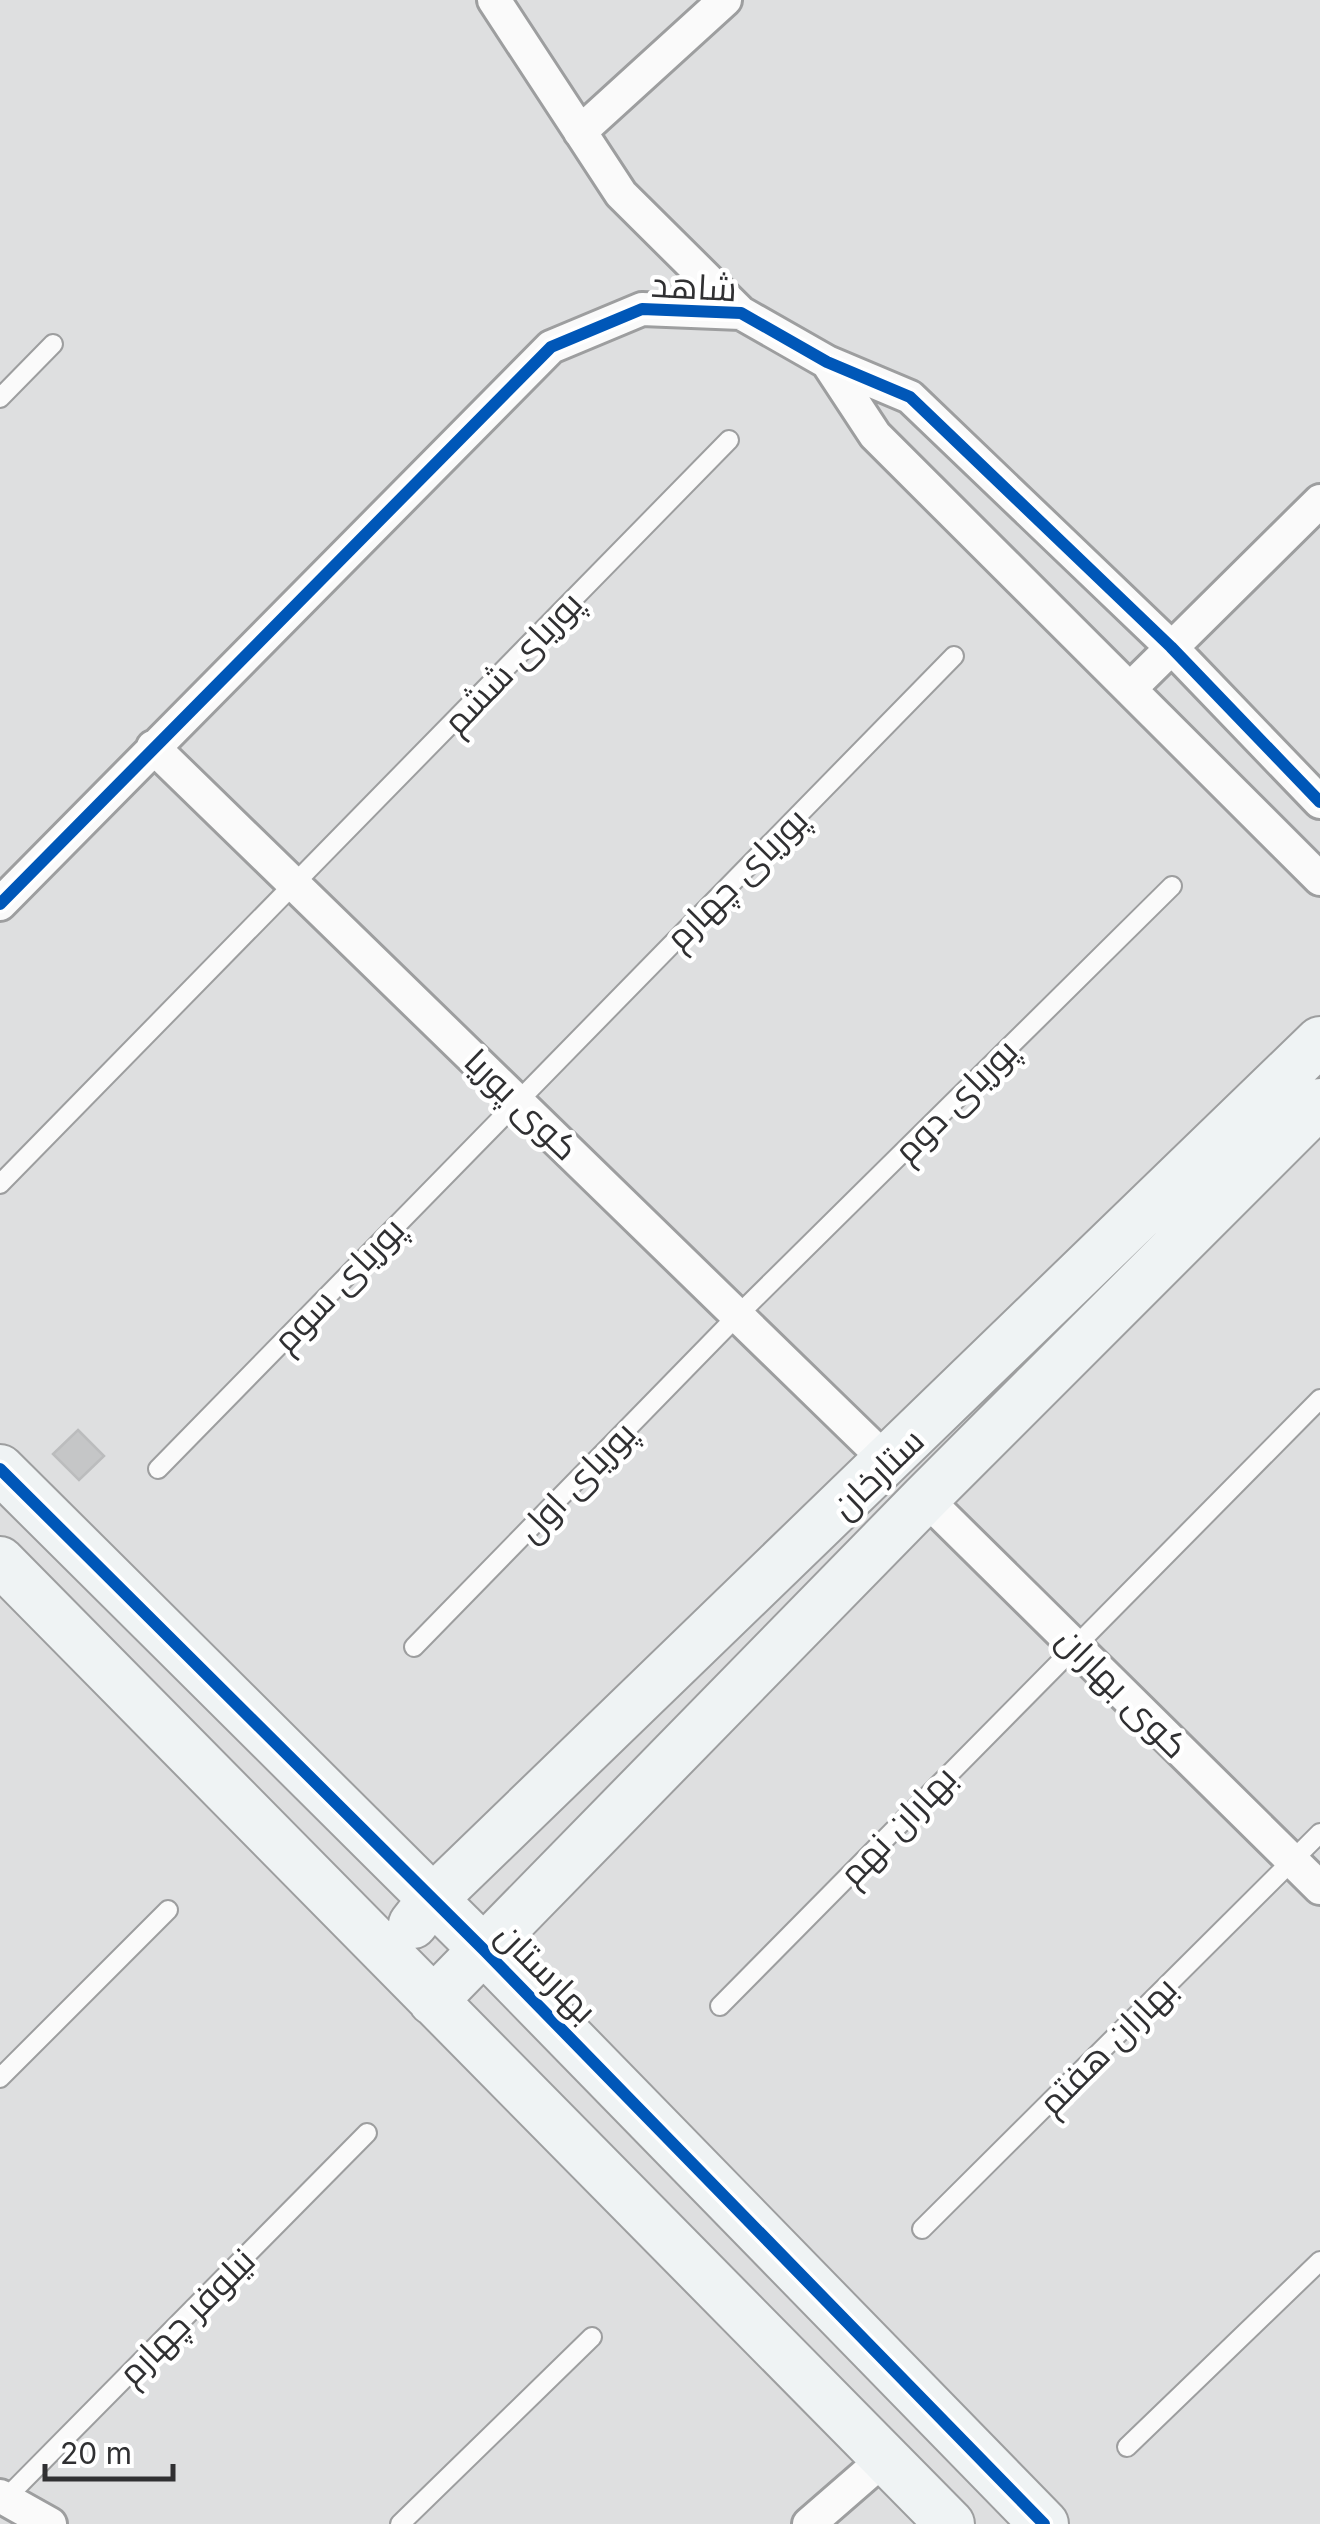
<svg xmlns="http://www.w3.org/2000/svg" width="1320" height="2524" viewBox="0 0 1320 2524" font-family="Inter,Cairo,sans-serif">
  <rect width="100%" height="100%" fill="#dedfe0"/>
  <!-- building -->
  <path fill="#c5c6c7" stroke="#bbbcbd" stroke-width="2.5" d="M78,1430L104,1456L79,1480L53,1454Z"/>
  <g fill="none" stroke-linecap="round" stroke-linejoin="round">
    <!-- lane casing -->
    <g stroke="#9d9e9f" stroke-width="22">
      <path id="lane" d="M0,398L53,344
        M0,1184L729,440
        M158,1469L954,656
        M414,1647L738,1315L1172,886
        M720,2006L1320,1399
        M0,2078L168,1910
        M922,2229L1320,1833
        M1127,2447L1320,2261
        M5,2499L367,2133
        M400,2524L592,2337"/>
    </g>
    <!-- street casing -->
    <g stroke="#9d9e9f" stroke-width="38">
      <path id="street" d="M494,0L621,194L741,313
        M580,132L725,0
        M827,362L875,435L1320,879
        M1132,687L1320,501
        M153,747L889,1463
        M0,904L551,347L642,309L741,313L827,362L910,397L1171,647L1320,802
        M925,1498L1320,1888
        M0,2496L50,2524
        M809,2524L885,2458"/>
    </g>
    <!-- secondary casing -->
    <g stroke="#9d9e9f" stroke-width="52">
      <path id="secondary" d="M0,1469L485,1951L1044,2524
        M0,1561L950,2524
        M413,1924L431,1901L1320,1041
        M433,2001L925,1498L1320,1103"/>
    </g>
    <!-- lane -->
    <use href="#lane" stroke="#fafafa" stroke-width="18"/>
    <!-- street -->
    <use href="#street" stroke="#fafafa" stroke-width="32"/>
    <!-- secondary -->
    <use href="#secondary" stroke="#eff3f4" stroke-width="48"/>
    <!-- cycleway casing -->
    <g stroke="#fff" stroke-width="19">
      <path id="cycleway" d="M0,904L551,347L642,309L741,313L827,362L910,397L1171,647L1320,802
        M0,1469L485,1951L1044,2524"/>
    </g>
    <!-- cycleway -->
    <use href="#cycleway" stroke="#0057b8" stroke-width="12"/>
  </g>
  <g text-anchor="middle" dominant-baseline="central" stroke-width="9" stroke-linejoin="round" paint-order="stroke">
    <!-- street labels -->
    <g font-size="35" fill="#303032" stroke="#fff">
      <text transform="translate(694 286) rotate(3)">شاهد</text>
      <text transform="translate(512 662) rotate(-46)">پوریای ششم</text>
      <text transform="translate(736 878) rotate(-45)">پوریای چهارم</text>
      <text transform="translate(955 1100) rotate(-45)">پوریای دوم</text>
      <text transform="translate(522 1104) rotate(44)">کوی پوریا</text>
      <text transform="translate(338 1284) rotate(-46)">پوریای سوم</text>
      <text transform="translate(877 1473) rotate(-44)">ستارخان</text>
      <text transform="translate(576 1481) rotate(-46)">پوریای اول</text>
      <text transform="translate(1123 1692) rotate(45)">کوی بهاران</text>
      <text transform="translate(897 1825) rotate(-46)">بهاران نهم</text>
      <text transform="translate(547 1972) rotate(45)">بهارستان</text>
      <text transform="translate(1107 2045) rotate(-45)">بهاران هفتم</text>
      <text transform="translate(186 2316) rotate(-45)">نیلوفر چهارم</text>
    </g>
  </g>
  <!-- scale -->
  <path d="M45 2464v15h128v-15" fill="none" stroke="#303032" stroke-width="5"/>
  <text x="60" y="2464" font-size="30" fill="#303032" stroke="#ffffff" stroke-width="8" paint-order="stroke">20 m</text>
</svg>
